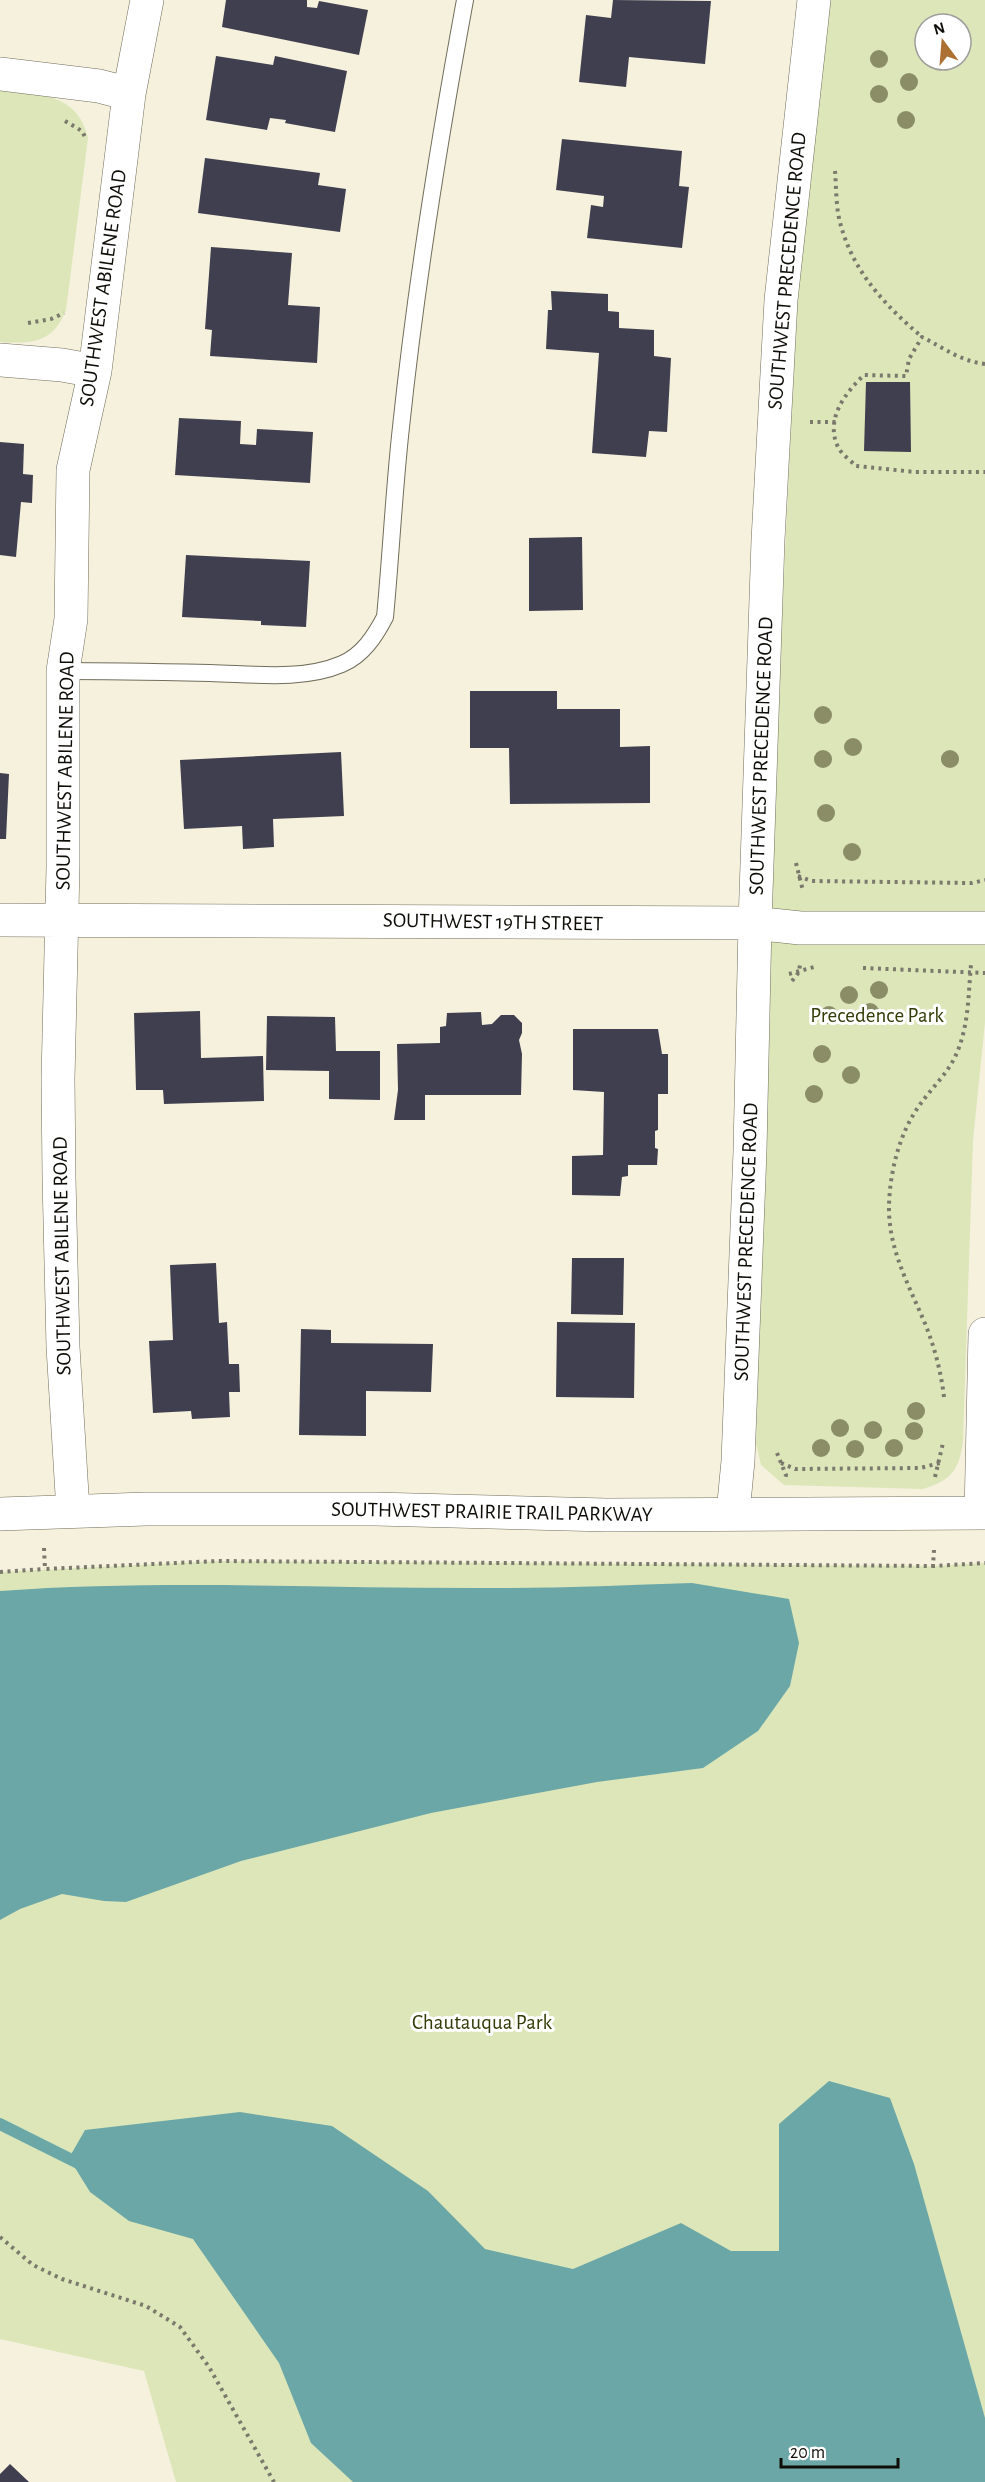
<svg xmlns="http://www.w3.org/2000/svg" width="985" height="2482" viewBox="0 0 985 2482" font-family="'Alegreya Sans',sans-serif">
  <rect width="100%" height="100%" fill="#f5f1dd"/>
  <!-- green -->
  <path fill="#dce6b9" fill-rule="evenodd" d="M829,0H985V1022L973,1141L963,1441C959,1470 952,1480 923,1489L784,1485L761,1465L756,1443L779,681L797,300ZM925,24H961V60H925Z
    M0,90C38,94 78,93 88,138L66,310C53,343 32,344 0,342Z
    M218,1561L933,1566L985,1563V2482H176L144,2371L0,2339V1572Z"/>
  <!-- water -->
  <path fill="#6ca7a7" d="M692,1583L789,1599L799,1643L790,1686L758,1731L703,1768L597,1782L431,1813L241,1861L126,1902L104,1901L62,1894L20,1909L0,1920V1591C166,1579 334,1589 501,1588C564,1588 628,1585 692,1583Z
    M829,2081L890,2098L914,2164L985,2418V2482H353L311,2443L279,2363L193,2239L129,2221L90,2192L69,2158L85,2130L240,2112L332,2126L428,2191L485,2249L573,2269L681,2223L731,2251H779V2124Z"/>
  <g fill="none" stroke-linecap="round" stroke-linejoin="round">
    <!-- stream -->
    <path stroke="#6ca7a7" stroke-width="12" d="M0,2124L82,2165"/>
  </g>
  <!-- building -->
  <path fill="#403f4f" d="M226,0H307V7L317,8L319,1L368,10L359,55L222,27Z
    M613,0L711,1L705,64L629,57L626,87L579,82L586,15L611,18Z
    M216,56L273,65L275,56L347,71L335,132L285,123L286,120L270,118L267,130L206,120Z
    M562,139L682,151L679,186L689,187L682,248L587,238L591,205L603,207L604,196L556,190Z
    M205,158L320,173L318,185L346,189L340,232L198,213Z
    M211,247L292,253L288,305L320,307L317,363L210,356L212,330L205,329Z
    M551,291L608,294V311L619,312V328L654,330V356L671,358L667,432L649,431L646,457L592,453L599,353L546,349L548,310H552Z
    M866,382H910L911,452L864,451Z
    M179,418L241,421L240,444L256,445L257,429L313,432L310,483L175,475Z
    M0,442L24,444L23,474L33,475L32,503L21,502L16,557L0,555Z
    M582,537L583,610L529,611V538Z
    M186,555L310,561L306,627L261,625V621L182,617Z
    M470,691H557V709H620V747L650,746V803L510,804L509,748H470Z
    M341,752L344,816L273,819L274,847L243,849L242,826L184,829L180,760Z
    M0,773L9,774L6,839H0Z
    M200,1011L201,1058L263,1056L264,1101L164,1104L163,1090H136L134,1013Z
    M481,1012L482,1025L492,1024L501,1015H514L522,1023V1033L519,1040L522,1054L521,1095H425V1120H394L398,1090L397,1044L440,1043V1027L446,1026L447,1013Z
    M267,1016L335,1017L336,1051H380V1100L329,1099V1071L266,1070Z
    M573,1029H658L662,1054H668V1094H658V1130L655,1131V1148L658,1149L657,1165H628V1176L622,1177L620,1196L572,1195V1156L603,1155L604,1092L573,1090Z
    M572,1258H624L623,1315L571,1314Z
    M216,1263L219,1323L227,1322L229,1364H239L240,1392H229L230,1417L192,1419L191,1411L153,1413L149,1341L173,1340L170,1265Z
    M557,1322L635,1323L634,1398L556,1397Z
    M301,1329L331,1330V1343L433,1344L431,1392L366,1391V1436L299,1435Z
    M10,2464L29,2482H0V2474Z"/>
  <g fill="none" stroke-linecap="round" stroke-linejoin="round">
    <!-- service casing -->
    <g stroke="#706d5b" stroke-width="18">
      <path id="service" d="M63,671C112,671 161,672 210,673C253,674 302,681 342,664C363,655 375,636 385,617C391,554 394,490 401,427C416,284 439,141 465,0"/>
    </g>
    <!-- minor casing -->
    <g stroke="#706d5b" stroke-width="34">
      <path id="minor" d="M0,74L99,86L129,94
        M0,360L62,365L95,371
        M0,920L755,923L800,928H985
        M73,1511L63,1347L59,1178L58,1079L63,867V671L71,619L73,470L95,371L129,94L147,0
        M733,1513L738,1461L750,1151L755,923L768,540L781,300L814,0
        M981,1513L985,1334
        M0,1514L146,1509H375L607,1515L985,1513"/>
    </g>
    <!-- path -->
    <path stroke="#7b796c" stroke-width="4" stroke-dasharray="3 4.5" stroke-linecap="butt" d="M65,121L82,131L86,139
      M835,171C836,184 836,199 838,213C848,266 882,303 922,337
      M28,323L51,319L64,313
      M985,364C960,361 944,348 922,337L909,359L906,376L864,375C844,394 824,421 839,449C843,455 851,461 856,466L915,472H985
      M810,422H836
      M796,863L803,891
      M798,876L812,881L972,883L985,880
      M863,968L985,973
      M789,974L814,967
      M792,981L799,972L800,964
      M944,1397C941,1372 935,1349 926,1326C910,1287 888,1250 889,1205C890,1172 899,1134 919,1106C930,1090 945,1076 954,1059C969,1029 968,997 971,965
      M777,1453L786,1475L785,1479
      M781,1463L795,1469L920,1468L940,1463
      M935,1477L943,1443
      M44,1548L45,1569L218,1561L933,1566
      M934,1550L933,1566L985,1563
      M0,1572L45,1569
      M0,2237L33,2265L62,2279L146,2306L180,2327L209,2367L274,2482"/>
    <!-- service -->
    <use href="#service" stroke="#fff" stroke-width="16"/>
    <!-- minor -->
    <use href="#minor" stroke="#fff" stroke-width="33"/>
  </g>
  <!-- trees -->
  <g fill="#8b8d67">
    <circle cx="879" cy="59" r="9"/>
    <circle cx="909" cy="82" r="9"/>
    <circle cx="879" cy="94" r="9"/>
    <circle cx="906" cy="120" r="9"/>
    <circle cx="823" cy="715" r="9"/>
    <circle cx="853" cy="747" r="9"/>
    <circle cx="823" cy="759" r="9"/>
    <circle cx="950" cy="759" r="9"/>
    <circle cx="826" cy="813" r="9"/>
    <circle cx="852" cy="852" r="9"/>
    <circle cx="879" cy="990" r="9"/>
    <circle cx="849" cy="995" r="9"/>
    <circle cx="870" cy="1012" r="9"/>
    <circle cx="829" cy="1015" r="9"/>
    <circle cx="822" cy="1054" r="9"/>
    <circle cx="851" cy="1075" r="9"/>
    <circle cx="814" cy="1094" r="9"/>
    <circle cx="916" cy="1411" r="9"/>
    <circle cx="840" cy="1428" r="9"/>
    <circle cx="873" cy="1430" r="9"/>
    <circle cx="914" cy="1431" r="9"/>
    <circle cx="821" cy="1448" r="9"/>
    <circle cx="894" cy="1448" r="9"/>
    <circle cx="855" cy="1449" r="9"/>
  </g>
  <g text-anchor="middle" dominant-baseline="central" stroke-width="6" stroke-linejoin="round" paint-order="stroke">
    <!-- street labels -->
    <g font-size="21" fill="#0f0d07" stroke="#fff">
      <text transform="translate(787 271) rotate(-85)">SOUTHWEST PRECEDENCE ROAD</text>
      <text transform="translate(103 288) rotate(-82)">SOUTHWEST ABILENE ROAD</text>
      <text transform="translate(761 756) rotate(-88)">SOUTHWEST PRECEDENCE ROAD</text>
      <text transform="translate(65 771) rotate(-89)">SOUTHWEST ABILENE ROAD</text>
      <text transform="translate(493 922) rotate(1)">SOUTHWEST 19TH STREET</text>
      <text transform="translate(746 1242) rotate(-88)">SOUTHWEST PRECEDENCE ROAD</text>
      <text transform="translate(62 1256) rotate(-91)">SOUTHWEST ABILENE ROAD</text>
      <text transform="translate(492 1512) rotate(1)">SOUTHWEST PRAIRIE TRAIL PARKWAY</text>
    </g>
    <!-- park labels -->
    <g font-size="21" fill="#343c07" stroke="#fff">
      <text x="877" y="1015">Precedence Park</text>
      <text x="482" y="2022">Chautauqua Park</text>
    </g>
  </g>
  <!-- north arrow -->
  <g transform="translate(943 42) rotate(344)"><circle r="28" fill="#ffffff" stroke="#9f9e9c" stroke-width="1.5"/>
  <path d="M0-4.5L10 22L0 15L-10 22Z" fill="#ac7132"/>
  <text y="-9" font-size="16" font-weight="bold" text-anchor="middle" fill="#0f0d07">N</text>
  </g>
  <!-- scale -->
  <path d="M781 2458v9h117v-9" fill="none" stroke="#0f0d07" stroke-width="3"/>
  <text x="790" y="2458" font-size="18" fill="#0f0d07" stroke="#ffffff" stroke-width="4.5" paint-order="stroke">20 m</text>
</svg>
